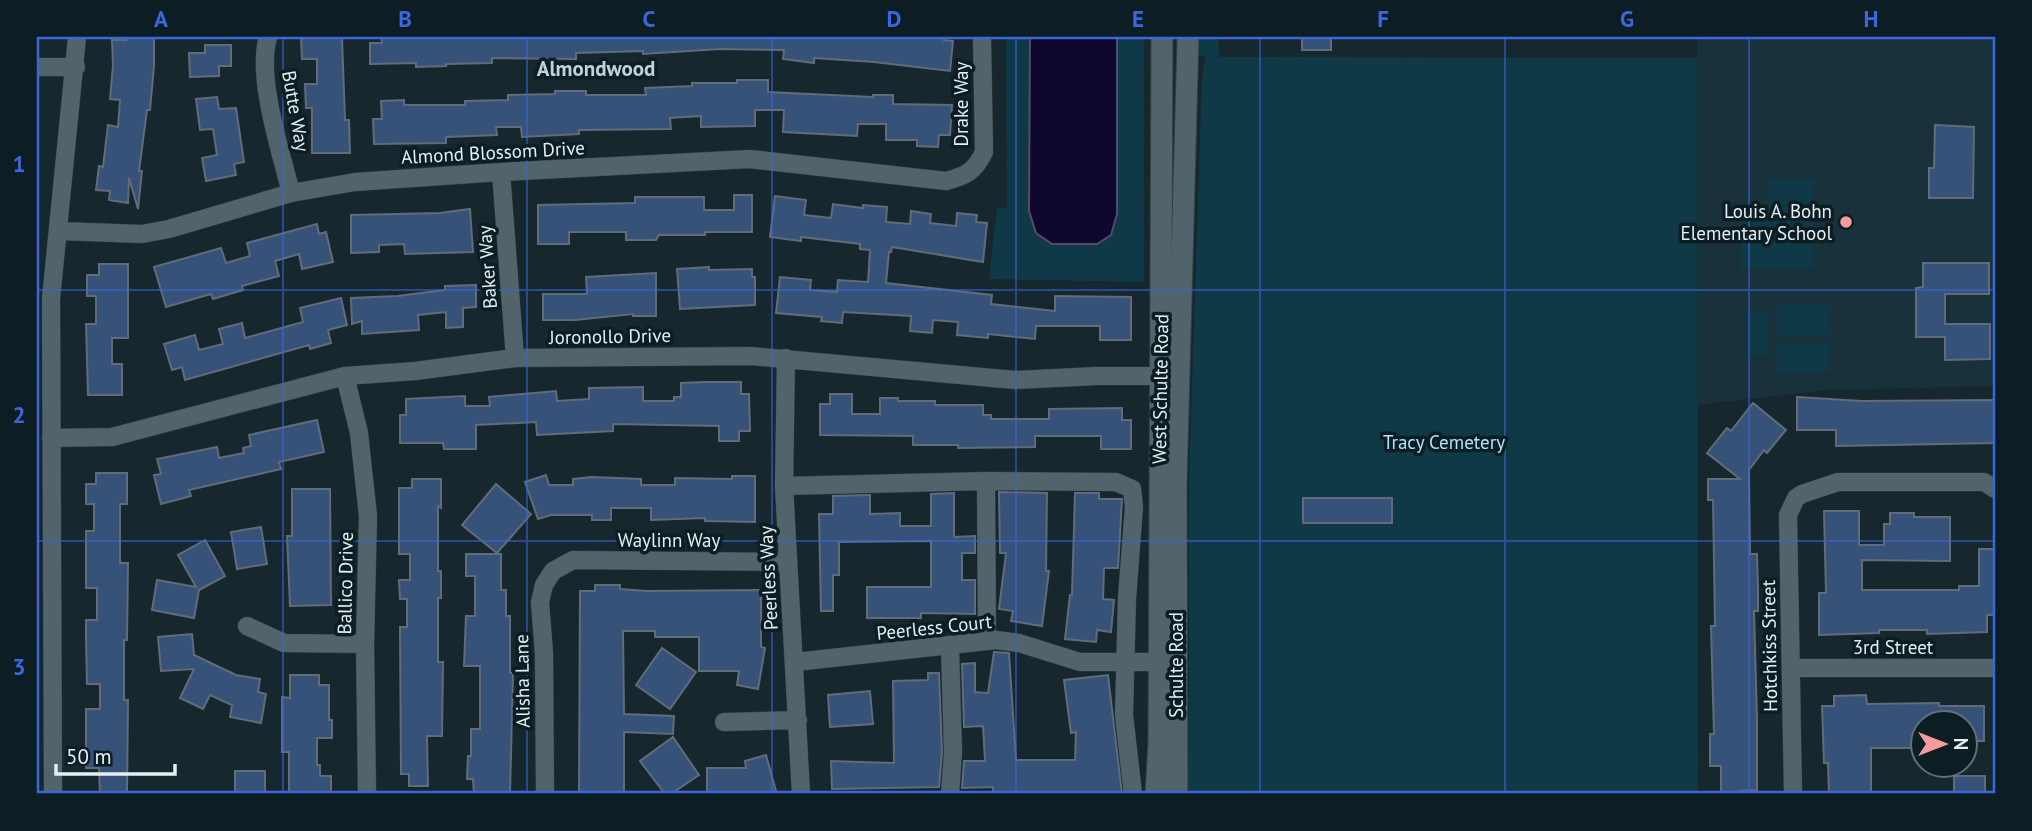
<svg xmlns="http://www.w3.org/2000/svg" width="2032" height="831" viewBox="0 0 2032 831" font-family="'PT Sans',sans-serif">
  <rect width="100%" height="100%" fill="#16272e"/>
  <!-- built -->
  <path fill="#18313b" d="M1697,37H1995V386L1829,390L1698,405Z"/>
  <!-- green -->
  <path fill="#103948" d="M1006,37H1144V282L989,279L997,207L1007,208Z
    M1198,37H1218L1219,57L1697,58L1698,794H1189V479L1202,78L1205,57L1198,55Z
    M1769,179H1814V268H1741V209H1769Z
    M1777,305H1830V335H1777Z
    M1748,312H1769V355H1748Z
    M1830,342V372L1777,373V343Z"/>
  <!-- water -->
  <path fill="#10072e" stroke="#504c69" stroke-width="2" d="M1030,37H1117V214L1111,235L1097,244H1052L1036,233L1029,211Z"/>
  <!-- building -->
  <path fill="#365279" stroke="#616b7a" stroke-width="2" d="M126,37H154V66L150,110H147L139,171H142L138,209L129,178L128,203L109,200L110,191L96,190L99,166L103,167L108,125L118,127L120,100L110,99L113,65L112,40H126Z
    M312,37H342L345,120H349L350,153H312V108H306L305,84H317V59H302L301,39Z
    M381,37H944V40L953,41L950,71L874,62L814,58V63L783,59L784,50L720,49L643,54V51L576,53V59L492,58V63L446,64V66L416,67V63L370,64V43H382Z
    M1302,37H1331V50H1302Z
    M205,45H231V66H219V76L190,77L189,53H205Z
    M737,80H768V92L873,97V95H893V104L952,105L950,135H939L938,147L917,146V140H886V124H858L857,136L783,132L784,110H755V126L701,127V116L670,118L671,129L579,130V134L522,137L521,127H496L497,135L446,137V143L374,144L373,119H382L381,101L404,100V105H465V101L508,100V95L555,94V91H586V95H646L645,88L692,86V83H737Z
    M217,97L219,109L236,108L244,162L234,164L236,175L206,181L202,158L217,155L213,129L200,130L196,99Z
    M1935,125L1974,127L1973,198H1929V168H1934Z
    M734,195H752V232H705V235H659L656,240H626V232H569V244H538V205L635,203V197H704V210H734Z
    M775,196L806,200L804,215L831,218L833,204L863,208V205L887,207L886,222L910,224L911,211L931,214L930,223L956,226L957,213L977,215L976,222L987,223L983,262L892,247L891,252H889L886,283L992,295L991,304L1055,311V296L1131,297V340H1100V326H1036L1035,339L988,334V338L957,335L958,322L933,320L932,333L910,331L911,316L843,312L842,323L821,321L822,317L776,313L780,277L811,280L810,290L837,292L838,280L868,282L870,250L860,249V244L801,237V241L770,237Z
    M470,209L473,252L405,254L404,244L379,245V252L351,253V215L440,213Z
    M317,224L319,234L326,232L333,262L302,269L299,254L275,261L279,276L242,286L243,290L213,299L211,294L166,307L154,267L221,248L226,263L250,256L247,243Z
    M1923,263H1989V294H1945V324H1990V359L1945,360V337H1916V288L1923,287Z
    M99,264H128V338H112V364H122V395H88L86,324H96V296H87V275H99Z
    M709,267V270L752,269V277H755V305L680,309L677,269Z
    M656,273V316H633V314L575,320H543V294H587L586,277Z
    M476,285V307L463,308V327L446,328V312L418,315L419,330L362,334V321L352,324L351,298L397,296L445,290V286Z
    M341,298L347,325L328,330L331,343L310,349L309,345L185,380L182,367L172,370L164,344L195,335L199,350L223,344L219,329L242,323L245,338L303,322L300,308Z
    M705,382H741V394H749L750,431H739V441H719V426L613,424V431L537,435L536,422L476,425V449H444L443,443H400V415H406V399L465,396V406H490L489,397L556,391L557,401L589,399V388L643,387V401H674V397H681V383Z
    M830,394H852V414H880V398H898V401H935V405H983V415H991V419H1049V409L1122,408V420H1131V449H1101V436H1035V447L958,448V445H913V436L820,435V404H830Z
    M1797,397L1862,401L1995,400V443L1836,446V430H1797Z
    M1753,403L1786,430L1767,453L1764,450L1749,470L1750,554H1757L1758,589V611H1754L1757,720V790L1739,791V794H1721V766H1710V734H1714L1711,626H1715L1713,500H1708V479H1740L1707,453L1727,428L1731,431Z
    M317,420L324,452L279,462L281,469L189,490L191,496L161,504L154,475L161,474L157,459L217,447L219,458L244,453L243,448L251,446L249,435Z
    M96,473H127V504H120V563H128L127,640H124V700H128L127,794H100L99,768H86V709H100V684H87L86,640V620H97V588H86V531H94V504H86V484H96Z
    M546,475L549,485H573V479L592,477L641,479V485H675V478L732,479V476H755V522L705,521V518L651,520V508H611V520H592V515H551L538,519L525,482Z
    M412,479H441V508L438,506V571H441V598H438V662H443L442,736H427L428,786H409V774H401L400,627H407V599H400L399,580H410V554H399V488H412Z
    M496,484L531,514L497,553L462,525Z
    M292,489H330L331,605L290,606L287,536H292Z
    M999,492L1047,493L1046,571H1049L1042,626L1011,621L1013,611L999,609L1006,553H1000Z
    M954,493V537L975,536V553H962V580H975V614L921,613V618H867V587H931V541L839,542V575H833V611H821L819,514H833V496L870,495V514L900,513V526H931V494Z
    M1075,493H1099V499H1122L1118,568H1104L1103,599L1114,600L1111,632L1097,630L1096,642L1065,639L1070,595H1072Z
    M1303,498H1392V523H1303Z
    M1824,511H1859V545H1884V524H1890V513H1914V517H1950V561L1862,560V590H1959V586H1979V549H1995V615H1987V632L1927,634V630H1879V633L1819,635V593H1826Z
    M261,527L267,564L237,569L231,532Z
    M205,540L225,576L199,590L194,618L152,610L157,580L196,587L178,555Z
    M466,554H501V590H506V616H510V673H513L510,794H474L473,779H467L468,756H471V729H480V666H464L466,616H475V576H466Z
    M595,585H620V589L647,591L761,590V647L765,648L758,689L737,685L739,671H699V637H655V631H623L624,714L674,716L673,734L624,732V794H579L580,591H595Z
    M192,634L194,655L236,675L260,679L258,692L266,694L261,723L230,717L232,705L210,695L203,709L180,698L194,669L161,671L158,637Z
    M662,648L696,672L670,709L636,685Z
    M994,652L1009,653L1016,760H1075L1076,732L1071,733L1064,680L1108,675L1122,794H993V787L962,788L964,761H985L983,726L964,727L962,664L975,663V692L988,693Z
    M928,673H939L942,752L939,787L832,789L831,761L894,763L893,681L928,680Z
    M290,675H319V685H329V720H332V738H317V765H320V776H331V794H289V752H282V697L290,698Z
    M870,691L873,724L830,727L828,695Z
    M1866,695L1867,704L1939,703V706H1984V741H1965V723H1923V739H1914V748H1871V794H1829L1828,763H1824L1822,706H1834V696Z
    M673,737L699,775L671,794H665L640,761Z
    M766,755L776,791L766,794H707V768H746L745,761Z
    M235,771H265V794H235Z
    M1954,776H1985V794H1954Z"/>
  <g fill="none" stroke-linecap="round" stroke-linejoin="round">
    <!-- minor casing -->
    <g stroke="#344147" stroke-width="19">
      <path id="minor" d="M268,37C256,77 281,152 291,193
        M37,67H76
        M501,172L515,358
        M60,231L142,234L169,229L291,193L355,182L501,172L750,159L946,181C966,176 975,171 984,152L982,37
        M786,358L784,486L801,794
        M345,376L359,433L368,516L365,644L367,794
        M51,438L112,437L345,376L415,371L515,358L751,356L1015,380L1096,376H1172
        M986,481L987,641
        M784,486L986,481L1116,482L1132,489L1134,507L1127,598L1124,715L1133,794
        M247,626L284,643L365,644
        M795,662L996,640L1019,643L1080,662H1159
        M1791,668H1995
        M724,722L798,720
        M53,794L51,299L77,37
        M545,794L544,653L540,602L544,585L553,571L573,560L788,562
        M950,794L953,752L950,647
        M1793,794L1788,515L1796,498L1802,494L1838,482H1984L1995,489"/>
    </g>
    <!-- secondary casing -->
    <g stroke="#344147" stroke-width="23">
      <path id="secondary" d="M1156,794L1159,742L1162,37
        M1177,794L1176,484L1188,37"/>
    </g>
    <!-- minor -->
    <use href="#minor" stroke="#51636b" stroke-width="18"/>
    <!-- secondary -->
    <use href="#secondary" stroke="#51636b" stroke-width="21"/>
  </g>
  <!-- grid -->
  <path fill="none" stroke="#3b66dc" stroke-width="2" stroke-opacity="0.55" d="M283,37V794M527,37V794M772,37V794M1016,37V794M1260,37V794M1505,37V794M1749,37V794M37,290H1995M37,541H1995"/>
  <!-- markers -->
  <circle fill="#f59b9e" stroke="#0d1d24" stroke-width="2.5" cx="1846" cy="222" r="7"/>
  <g text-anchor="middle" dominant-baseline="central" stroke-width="7" stroke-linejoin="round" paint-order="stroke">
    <!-- street labels -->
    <g font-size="19" fill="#e4eef3" stroke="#0d1d24">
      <text transform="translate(961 104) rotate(-90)">Drake Way</text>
      <text transform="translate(296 111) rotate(80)">Butte Way</text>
      <text transform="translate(493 152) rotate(-3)">Almond Blossom Drive</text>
      <text transform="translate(487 267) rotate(-94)">Baker Way</text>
      <text transform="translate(610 336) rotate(-1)">Joronollo Drive</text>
      <text transform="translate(1160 389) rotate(-89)">West Schulte Road</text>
      <text x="669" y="540">Waylinn Way</text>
      <text transform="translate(768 578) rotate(-93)">Peerless Way</text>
      <text transform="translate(345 583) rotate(-89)">Ballico Drive</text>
      <text transform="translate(934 627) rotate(-6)">Peerless Court</text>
      <text transform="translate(1769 646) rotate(-91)">Hotchkiss Street</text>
      <text x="1893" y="647">3rd Street</text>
      <text transform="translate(1176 665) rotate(-90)">Schulte Road</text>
      <text transform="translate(522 681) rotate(-91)">Alisha Lane</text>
    </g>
    <!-- poi labels -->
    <g font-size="19" fill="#e4eef3" stroke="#0d1d24" text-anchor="end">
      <text x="1832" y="211">Louis A. Bohn<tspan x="1832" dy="22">Elementary School</tspan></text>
    </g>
    <!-- park labels -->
    <g font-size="19" fill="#afe3fa" stroke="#0d1d24">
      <text x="1444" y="442">Tracy Cemetery</text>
    </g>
    <!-- neighbourhood labels -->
    <g font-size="21" font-weight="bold" fill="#bed3dc" stroke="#0d1d24">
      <text x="596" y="68">Almondwood</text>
    </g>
  </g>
  <!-- border -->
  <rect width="2032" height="831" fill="none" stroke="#0d1d24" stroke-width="77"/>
  <!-- north arrow -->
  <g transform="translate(1944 744) rotate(90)"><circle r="33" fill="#0d1d24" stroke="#637177" stroke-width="2"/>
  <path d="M0-5L12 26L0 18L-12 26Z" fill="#f59b9e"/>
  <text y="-10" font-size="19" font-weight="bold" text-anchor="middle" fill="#e4eef3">N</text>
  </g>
  <!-- scale -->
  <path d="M56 764v10h119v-10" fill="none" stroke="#e4eef3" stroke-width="3.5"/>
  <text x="66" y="764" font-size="21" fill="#e4eef3" stroke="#0d1d24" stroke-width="5" paint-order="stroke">50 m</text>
  <rect x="38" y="38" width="1956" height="754" fill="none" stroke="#3b66dc" stroke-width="2.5"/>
  <g font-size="23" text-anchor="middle" font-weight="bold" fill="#3b66dc">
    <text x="161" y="27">A</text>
    <text x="405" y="27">B</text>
    <text x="649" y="27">C</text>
    <text x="894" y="27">D</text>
    <text x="1138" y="27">E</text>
    <text x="1383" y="27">F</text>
    <text x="1627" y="27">G</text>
    <text x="1871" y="27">H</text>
    <text x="19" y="172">1</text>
    <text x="19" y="423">2</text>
    <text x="19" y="675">3</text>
  </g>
</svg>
